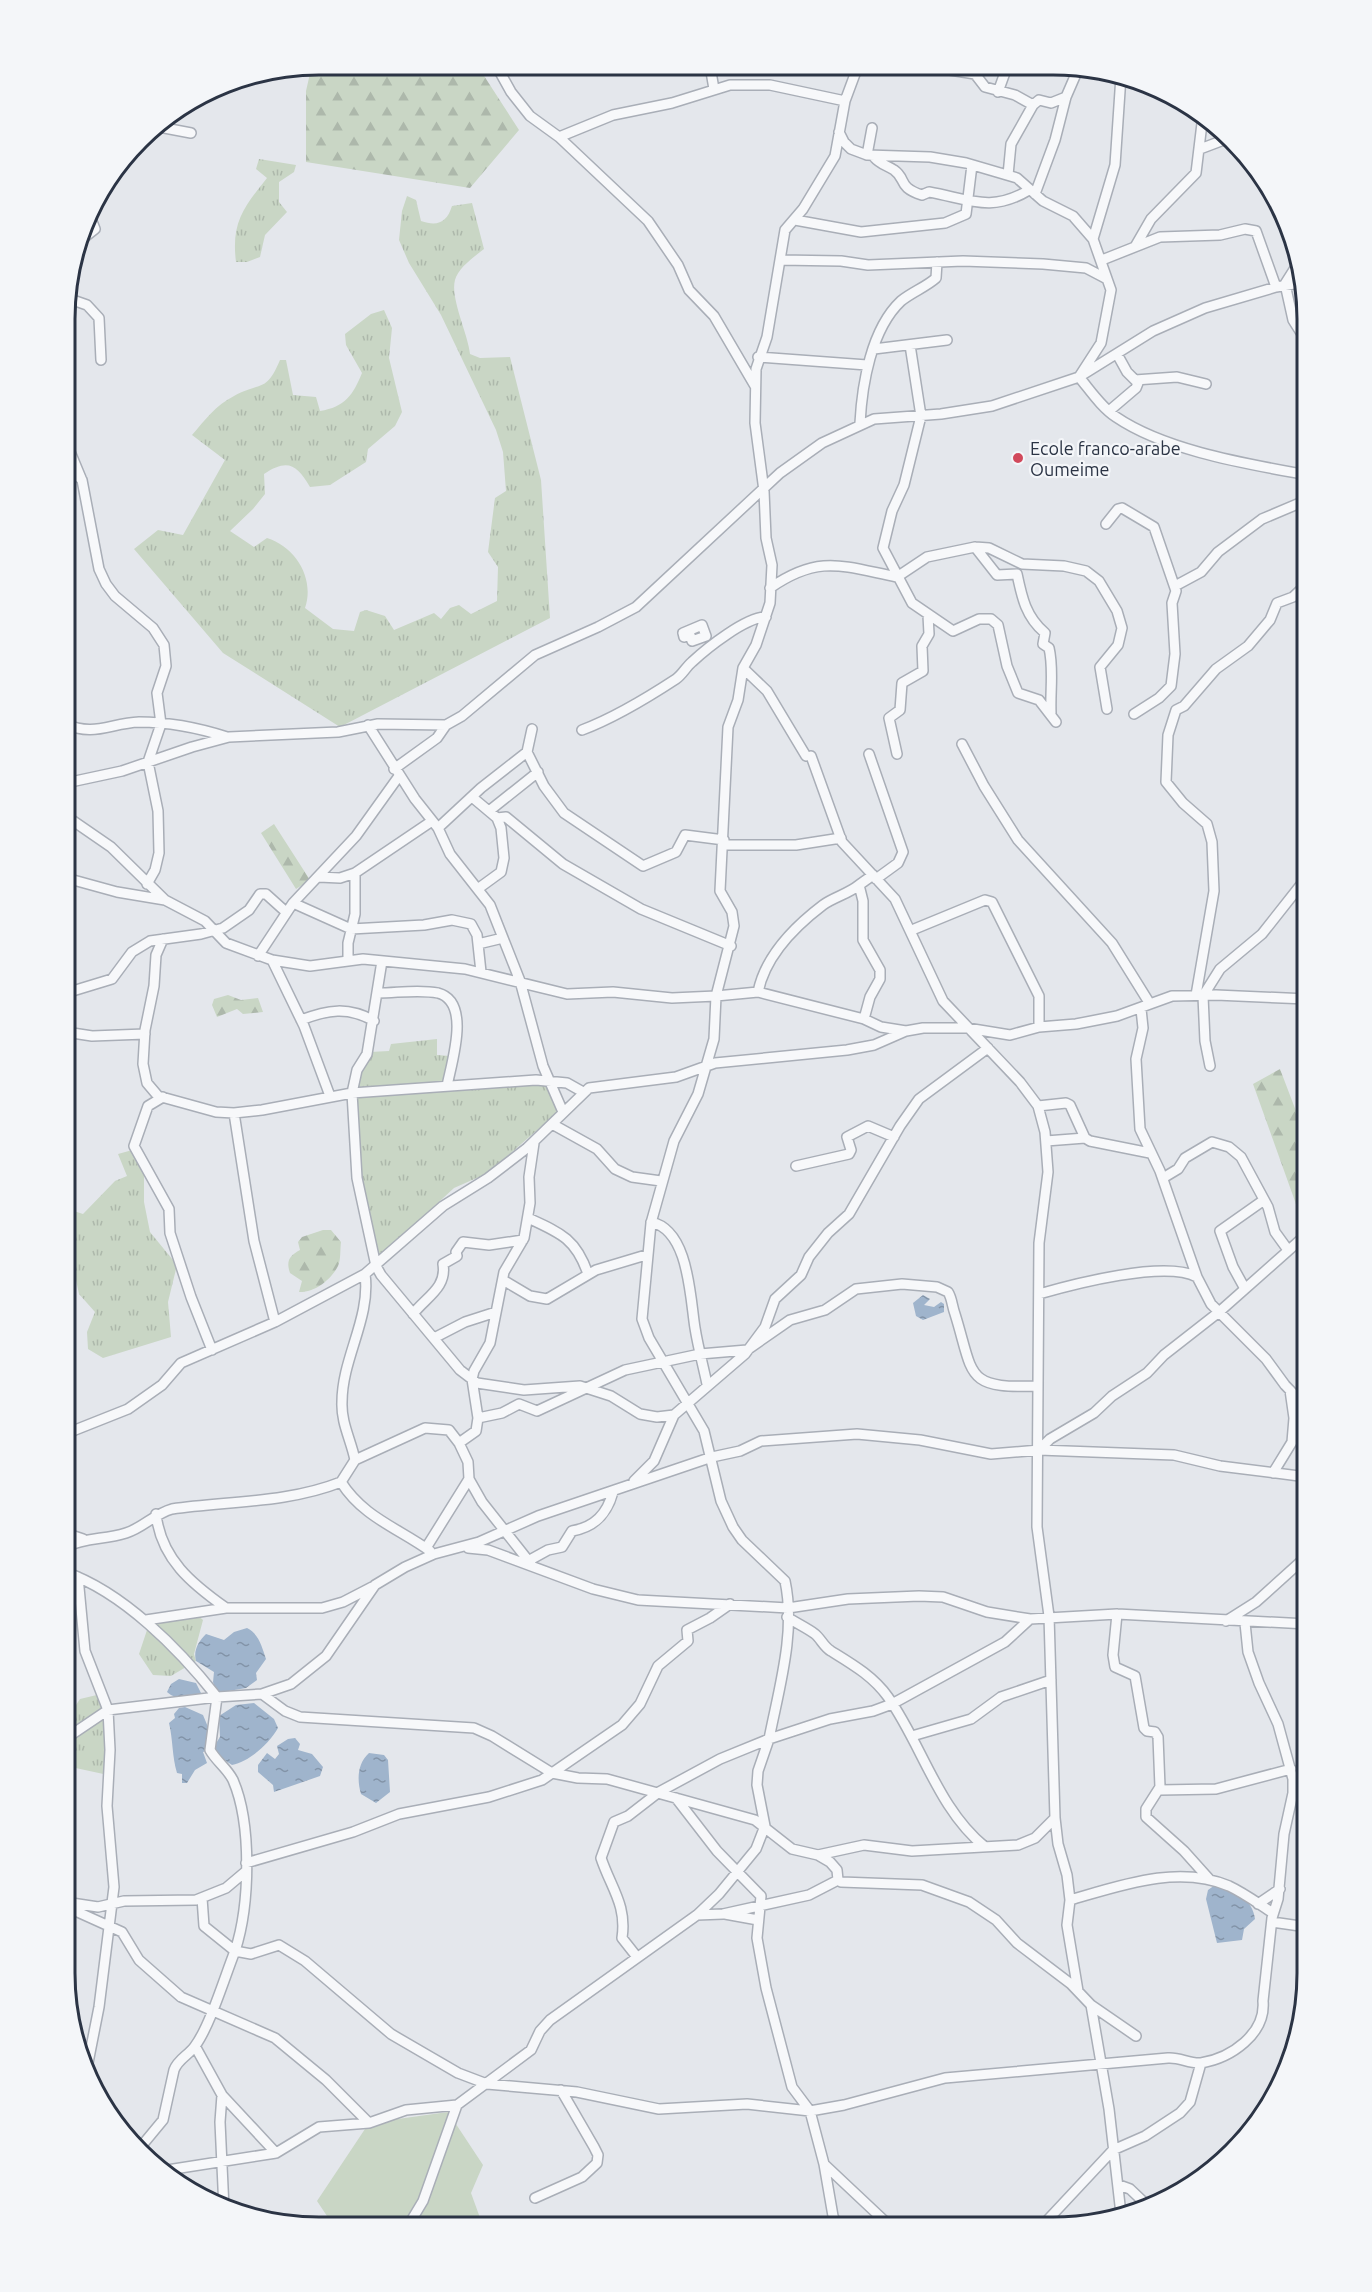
<svg xmlns="http://www.w3.org/2000/svg" width="1372" height="2292" viewBox="0 0 1372 2292" font-family="Ubuntu,sans-serif">
  <defs>
    <pattern id="grass-tufts" width="24" height="20" patternUnits="userSpaceOnUse" patternTransform="scale(1.5)"><rect width="24" height="20" fill="#c9d6c5"/><path d="M3 7l-1-3M5 7V3M7 7l1-3M15 17l-1-3M17 17v-4M19 17l1-3" fill="none" stroke="#adb8ab"/></pattern>
    <pattern id="forest-firs" width="22" height="20" patternUnits="userSpaceOnUse" patternTransform="scale(1.5)"><rect width="22" height="20" fill="#c9d6c5"/><path d="M5 1l3.5 6h-7zM16 11l3.5 6h-7z" fill="#adb8ab"/></pattern>
    <pattern id="water-ripples" width="26" height="14" patternUnits="userSpaceOnUse" patternTransform="scale(1.5)"><rect width="26" height="14" fill="#9fb4cc"/><path d="M2 4q2-2 4 0t4 0M15 11q2-2 4 0t4 0" fill="none" stroke="#8293a7"/></pattern>
  </defs>
  <rect width="100%" height="100%" fill="#e4e7ec"/>
  <!-- grass -->
  <path fill="url(#grass-tufts)" d="M259,159L296,165L294,172L279,182V202L287,212L265,235L260,257L247,262H236C231,222 244,207 267,178L256,169Z
    M407,196L416,200L421,221C438,227 447,222 452,206L472,203L484,249C474,257 458,268 455,280C450,298 468,334 470,354L480,358L510,357L541,480L550,618L340,727L223,653L134,549L158,530L183,535L225,460L192,435C205,420 216,405 234,396C262,381 266,393 280,360H286L293,395L316,397L320,411C345,407 353,395 362,373L346,345L345,334L371,314L384,310L392,328L389,358L402,412L395,426L368,449L366,462L330,485L310,487C297,465 288,458 264,474L265,494L253,509L230,531L254,547L267,538C296,547 315,579 305,608L333,629L354,631L360,612L366,610L385,616L394,630L434,613L441,619L450,608L459,605L471,614L497,601L498,567L488,552L495,498L506,491L503,452L496,430L441,315L409,263L399,240L402,211Z
    M437,1039V1055L450,1056L446,1085L355,1091L358,1072L370,1052L389,1051L391,1044Z
    M535,1084H545L559,1111L488,1173L454,1188L378,1258L361,1179L354,1096Z
    M136,1149L144,1168V1202L150,1232L177,1265L168,1302L171,1337L103,1358L88,1349L87,1332L95,1312L79,1294L76,1280L65,1272V1208L83,1214L115,1181L127,1176L118,1154Z
    M194,1612L203,1620L194,1654L196,1661L171,1676L153,1675L139,1654L149,1624Z
    M101,1694L106,1713L108,1775L71,1767C59,1738 63,1724 80,1699Z"/>
  <!-- forest -->
  <path fill="url(#forest-firs)" d="M319,65H477L519,130L470,188L306,162V91L311,69Z
    M274,824L310,880L296,889L261,833Z
    M228,995L241,1000L258,998L263,1012L243,1014L237,1009L217,1017L212,1005L214,999Z
    M1280,1069L1307,1140L1306,1232L1253,1084Z
    M323,1230H331L341,1242C340,1249 341,1260 338,1266C331,1280 314,1293 299,1292L302,1281L290,1273C286,1261 289,1256 300,1250L298,1242L302,1237Z"/>
  <!-- park -->
  <path fill="#c9d6c5" d="M448,2112L483,2165L471,2193L483,2226L333,2225L317,2201L369,2123Z"/>
  <!-- water -->
  <path fill="url(#water-ripples)" d="M923,1295L930,1299L924,1305L934,1307L941,1302L944,1304V1312L923,1320L916,1316L913,1303Z
    M247,1628C259,1634 262,1647 266,1659L256,1673L257,1680L246,1688L217,1693L213,1682L214,1672L196,1661C193,1650 199,1641 206,1634L224,1640L234,1632Z
    M179,1679L196,1683L201,1693C191,1702 176,1700 167,1692L171,1684Z
    M254,1703L274,1719L278,1728C269,1744 250,1761 232,1765L217,1755L213,1748L220,1737L219,1716L236,1705Z
    M185,1707L203,1715L208,1727L206,1751L203,1752L207,1763L195,1770L187,1783H182V1774L177,1773C172,1756 173,1740 169,1723L175,1718L174,1714L179,1708Z
    M295,1738L300,1744L298,1750L312,1754L323,1767L320,1776L274,1792L273,1785L258,1772V1765L267,1753L275,1759L279,1754L277,1746L288,1739Z
    M369,1753L384,1755L388,1760L390,1792L376,1803L361,1794C357,1780 357,1764 369,1753Z
    M1215,1885C1234,1888 1253,1900 1255,1919L1244,1929L1242,1940L1217,1943L1206,1899L1208,1890Z"/>
  <g fill="none" stroke-linecap="round" stroke-linejoin="round">
    <!-- street casing -->
    <g stroke="#a9aeb7" stroke-width="12">
      <path id="street" d="M496,65L511,92L530,116L559,137L648,221L678,265L689,290L714,316L755,386
        M710,66L714,89
        M858,66L845,101L835,156L803,209L785,230L767,337L756,369L755,423L764,491L766,538L772,565L770,603L756,645L743,668L738,700L728,727L720,891L732,912L734,926L716,996L758,992L864,1019L881,1027L906,1031
        M925,66L975,74L985,87L1015,95L1033,105
        M998,92L1007,67
        M154,126L191,133
        M839,132L844,142L851,149L867,155L930,157L966,163L1017,178L1043,201L1073,216L1093,239L1111,290L1101,343L1079,377C1090,390 1101,407 1116,417C1166,451 1248,464 1307,475
        M559,137L613,115L672,103L730,85H770L845,101
        M1200,149L1229,138
        M867,155L872,128
        M874,157C880,164 886,165 894,170C907,179 897,187 922,195L929,192C969,199 991,213 1029,190
        M1008,175L1011,144L1033,105L1039,100L1051,103L1066,97L1079,67
        M1035,194L1055,140L1066,97
        M795,220L861,232L945,223L966,214L972,165
        M1093,239L1115,165L1121,76
        M81,240L95,229L89,214
        M1136,245L1151,219L1196,173L1203,115
        M780,260L841,261L868,265L963,261L1043,264L1086,268L1107,279
        M1102,260L1160,237L1220,235L1245,229L1256,231L1276,287
        M1297,265L1285,284L1293,320L1307,342
        M67,298L87,305L99,318L101,360
        M910,345L921,416L904,485L892,511L883,548L912,603L953,631L979,619H991L998,625L1007,666L1018,693L1039,700L1056,722
        M874,349L947,340
        M758,357L867,365
        M1135,380L1177,377L1206,384
        M1109,411L1136,388L1138,383L1127,372L1117,354
        M860,423C862,385 871,329 901,301C912,292 926,287 936,278L937,262
        M66,442L81,478
        M66,465L82,480L99,569L106,584L115,596L153,628L164,645L166,666L157,693L161,724L148,762L158,811L159,853L155,870L147,884
        M1106,524L1118,509L1122,508L1154,527L1176,591L1172,603L1175,654L1171,686L1159,698L1134,714
        M975,547L997,575L1017,574C1022,598 1026,617 1045,633L1043,644L1049,648C1054,669 1050,690 1051,713
        M1175,586L1201,572L1218,552L1262,519L1307,500
        M770,588C819,554 842,566 897,577L927,557L975,547L989,548L1022,564L1064,566L1086,571L1099,581L1117,611L1122,628L1118,645L1100,667L1107,709
        M702,625L706,636L692,641L690,635L684,637L683,633Z
        M743,668L767,691L806,756
        M66,724C93,737 111,723 139,722C168,722 199,728 227,737
        M368,725L415,799L438,828L450,854L490,905L520,981L543,1066L563,1112
        M582,730C614,718 647,698 676,679C682,675 686,667 692,662C707,648 746,617 766,617
        M962,744L984,786L1018,840L1112,943L1150,1004
        M527,752L544,786L564,813L643,866L676,852L685,835L724,840
        M869,754L903,852L898,863L876,879
        M897,754L889,718L900,710L902,683L923,671L922,646L929,634L928,615
        M811,756L842,842L895,899L943,1001L1020,1082L1038,1106L1045,1132L1048,1172L1039,1243L1037,1527L1049,1616L1055,1818L1058,1844L1067,1875L1070,1900L1067,1925L1078,1991
        M394,769L437,738L446,725
        M66,783L122,771L192,747L229,737L338,732L378,724L446,725L462,716L535,655L598,627L636,607L780,473L822,443L874,419L941,414L992,406L1079,377L1153,331L1205,308L1276,287L1300,283
        M472,797L497,818L501,828L504,858L501,872L479,888
        M489,811L538,772
        M66,816L111,847L165,900L205,921L226,943L272,960L310,966L363,959L465,969L567,994L613,992L672,998L716,996L714,1039L698,1094L674,1141L651,1223L642,1319L649,1338L704,1431L721,1501L733,1527L742,1540L785,1581C796,1632 779,1688 769,1739L720,1759L659,1792L628,1816L614,1822L601,1858C611,1888 627,1905 622,1938L637,1957
        M497,818L506,817L563,864L641,909L731,946
        M438,828L481,788L527,752L532,729
        M724,845H796L841,838
        M319,877L340,878L355,873L432,821
        M66,878L117,892L165,900
        M293,903L351,929L424,925L452,920L471,924L477,935L481,972
        M912,930L985,900L992,902L1039,996V1027
        M163,939L156,955L154,986L145,1030L143,1064L147,1083L158,1096L216,1112L234,1113L262,1110L352,1093L536,1080L567,1083L583,1092
        M478,944L503,938
        M258,956L293,903L356,836L399,776
        M272,960L304,1026L330,1096
        M348,961V943L355,914V873
        M382,961L367,1054L357,1070L352,1093L357,1178L376,1266L381,1275L460,1370L477,1383L524,1390L580,1386L611,1396L640,1414L657,1417L674,1415
        M758,992C765,957 794,927 823,905C834,897 848,894 859,885
        M66,993L112,979L132,952L150,941L201,934L223,928L249,910L260,894H266L286,912
        M378,993C397,993 419,989 438,993C472,1002 451,1064 447,1086
        M1196,995L1214,891L1212,842L1207,824L1183,803L1166,782L1168,735L1176,710L1184,706L1216,669L1248,646L1270,620L1277,603L1293,597L1307,584
        M1141,1009L1143,1028L1136,1059L1140,1129L1160,1171L1197,1277L1211,1304L1266,1359L1285,1385L1307,1408
        M864,1019L870,997L880,979V970L863,940V901L859,885L873,875
        M301,1020C327,1010 348,1006 374,1021
        M66,1032L92,1036L145,1034
        M1210,1066L1205,1041L1203,996L1220,969L1262,934L1307,877
        M163,1097L148,1106L134,1146L169,1209L170,1233L191,1297L212,1350
        M1038,1106L1066,1103L1070,1105L1085,1138L1090,1141L1150,1153
        M234,1113L254,1241L275,1322
        M552,1124L597,1149L615,1169L632,1177L661,1181
        M1046,1141L1085,1138
        M796,1166L849,1154L851,1150L847,1137L868,1126L894,1137
        M1163,1178L1178,1169L1185,1158L1212,1142L1229,1147L1241,1157L1268,1207L1275,1232L1288,1250
        M528,1218C561,1233 576,1239 588,1274
        M651,1222C689,1230 690,1297 695,1328C698,1347 703,1365 707,1384
        M503,1280L530,1296L547,1299L596,1270L646,1255
        M1244,1287L1233,1267L1220,1231L1264,1200
        M1039,1294C1074,1284 1165,1260 1197,1277
        M413,1314C426,1297 447,1288 443,1264L457,1256L456,1252L463,1242L489,1245L523,1240
        M434,1338L465,1322L496,1312
        M478,1418L502,1413L519,1404L537,1411L625,1370L700,1354L747,1350L790,1320L825,1310L856,1289L902,1284L937,1287L948,1292C952,1298 952,1306 955,1314C974,1375 964,1389 1037,1386
        M65,1434L128,1409L162,1385L181,1363L275,1322L365,1274L443,1206L488,1178L527,1148L589,1088L676,1077L715,1063L847,1050L874,1045L906,1031L923,1028H967L1010,1035L1039,1027L1076,1024L1117,1016L1172,996L1216,995L1307,999
        M1039,1450L1174,1455L1220,1466L1307,1477
        M355,1460L425,1428L449,1430L459,1443
        M1273,1473L1292,1442L1294,1418L1290,1390
        M469,1479L482,1502L531,1564
        M634,1481L654,1461L674,1415L745,1354L765,1327L775,1299L801,1275L809,1257L828,1233L849,1214L900,1126L919,1099L988,1048
        M341,1482L355,1460C351,1440 341,1423 342,1402C342,1358 371,1318 365,1274
        M156,1514C161,1559 192,1584 226,1608
        M65,1533L83,1539
        M65,1547C87,1537 104,1540 126,1533C143,1528 154,1514 172,1509C229,1501 288,1503 341,1482C363,1517 398,1528 430,1551
        M426,1548L469,1479L468,1462L459,1443L476,1431L478,1418L472,1379L474,1371L490,1343L504,1272L524,1238L530,1203L529,1177L534,1143
        M468,1548L488,1550L593,1589L638,1600L788,1608L848,1599L919,1596L943,1597L987,1612L1030,1619L1117,1614L1307,1624
        M528,1561L548,1550L562,1547L572,1531C595,1527 607,1514 613,1492
        M65,1572C123,1592 179,1649 217,1697L262,1694L291,1684L326,1656L375,1585L405,1567L434,1554L479,1542L538,1516L712,1457L740,1451L761,1441L857,1434L920,1440L991,1454L1039,1450L1050,1439L1094,1413L1112,1396L1147,1373L1164,1355L1219,1312L1307,1234
        M1117,1614L1113,1655L1115,1667L1135,1676L1144,1728L1147,1731L1155,1732L1158,1737L1160,1787L1146,1809V1817L1184,1851L1210,1880
        M787,1617C796,1623 807,1628 815,1634C821,1639 824,1647 831,1651C852,1664 873,1676 888,1697C922,1745 938,1809 985,1847
        M146,1620L226,1608H322L343,1602L372,1587
        M1226,1621L1256,1602L1307,1556
        M262,1694L285,1711L300,1717L474,1728L492,1736L552,1773L578,1778L607,1779L755,1820L792,1849L818,1855L830,1862L837,1870L838,1880L841,1882L922,1885L969,1902L996,1920L1017,1943L1071,1984L1091,2005L1136,2036
        M912,1736L971,1719L1001,1697L1051,1680
        M65,1739L108,1710L85,1651L78,1577
        M1293,1786L1307,1785
        M1160,1790L1216,1789L1291,1769
        M676,1798L717,1851L761,1896L757,1938L766,1988L792,2087L810,2111L824,2164L891,2227
        M818,1855L864,1845L912,1851L1018,1845L1035,1838L1055,1818
        M246,1863L353,1832L399,1814L489,1797L542,1780L622,1725L640,1704L658,1666L688,1641L687,1630L710,1618L730,1604
        M1070,1900C1119,1886 1178,1864 1229,1886C1244,1893 1259,1904 1273,1913
        M65,1902L98,1907L124,1901L196,1900L226,1888L245,1872
        M65,1903L71,1909L122,1932L139,1960L181,1997L275,2038L326,2080L369,2123
        M1258,1904L1280,1889
        M725,1914L758,1920
        M697,1915L723,1914L809,1895L838,1880
        M1272,1922L1307,1927
        M1091,2005L1109,2109L1121,2214
        M195,2046L222,2095L276,2153
        M1292,2055H1294
        M86,2073L99,2007L114,1887L107,1806L110,1750L108,1710L217,1697L210,1750C216,1761 227,1768 233,1780C252,1824 250,1905 235,1951L251,1954L279,1945L305,1961L391,2034L458,2073L487,2084L577,2092L659,2109L747,2104L810,2111L844,2105L945,2078L1168,2058C1180,2057 1189,2064 1201,2063C1231,2058 1266,2034 1263,2001L1272,1918L1278,1899L1284,1834L1293,1793V1779L1278,1724L1259,1683L1248,1652L1245,1623
        M222,2095L220,2122L224,2209
        M139,2149L163,2120L174,2070C178,2059 189,2055 195,2046C210,2026 225,1976 235,1951L204,1926L202,1898
        M824,2164L833,2216L838,2227
        M161,2171L276,2153L319,2127L369,2123L406,2110L457,2105L531,2050L540,2031L550,2020L697,1915L719,1894L756,1849L765,1826L757,1785L758,1771L769,1739L830,1719L873,1711L892,1704L1005,1642L1030,1619
        M1119,2185L1130,2189L1150,2208
        M535,2198L582,2177L597,2163L598,2155L594,2147L561,2090
        M408,2226L423,2201L457,2105
        M1041,2227L1113,2150L1145,2136L1180,2113L1190,2102L1201,2063"/>
    </g>
    <!-- street -->
    <use href="#street" stroke="#f7f8fa" stroke-width="9"/>
  </g>
  <!-- markers -->
  <circle fill="#d1495b" stroke="#f4f6f9" stroke-width="2" cx="1018" cy="458" r="6"/>
  <g text-anchor="middle" dominant-baseline="central" stroke-width="4.5" stroke-linejoin="round" paint-order="stroke">
    <!-- poi labels -->
    <g font-size="18" fill="#2b3445" stroke="#f4f6f9" text-anchor="start">
      <text x="1030" y="448">Ecole franco-arabe<tspan x="1030" dy="21">Oumeime</tspan></text>
    </g>
  </g>
  <!-- crop -->
  <path d="M0 0H1372V2292H0ZM319 75H1053A244 244 0 0 1 1297 319V1973A244 244 0 0 1 1053 2217H319A244 244 0 0 1 75 1973V319A244 244 0 0 1 319 75Z" fill="#f4f6f9" fill-rule="evenodd"/>
  <path fill="none" stroke="#2b3445" stroke-width="3" d="M319 75H1053A244 244 0 0 1 1297 319V1973A244 244 0 0 1 1053 2217H319A244 244 0 0 1 75 1973V319A244 244 0 0 1 319 75Z"/>
</svg>
